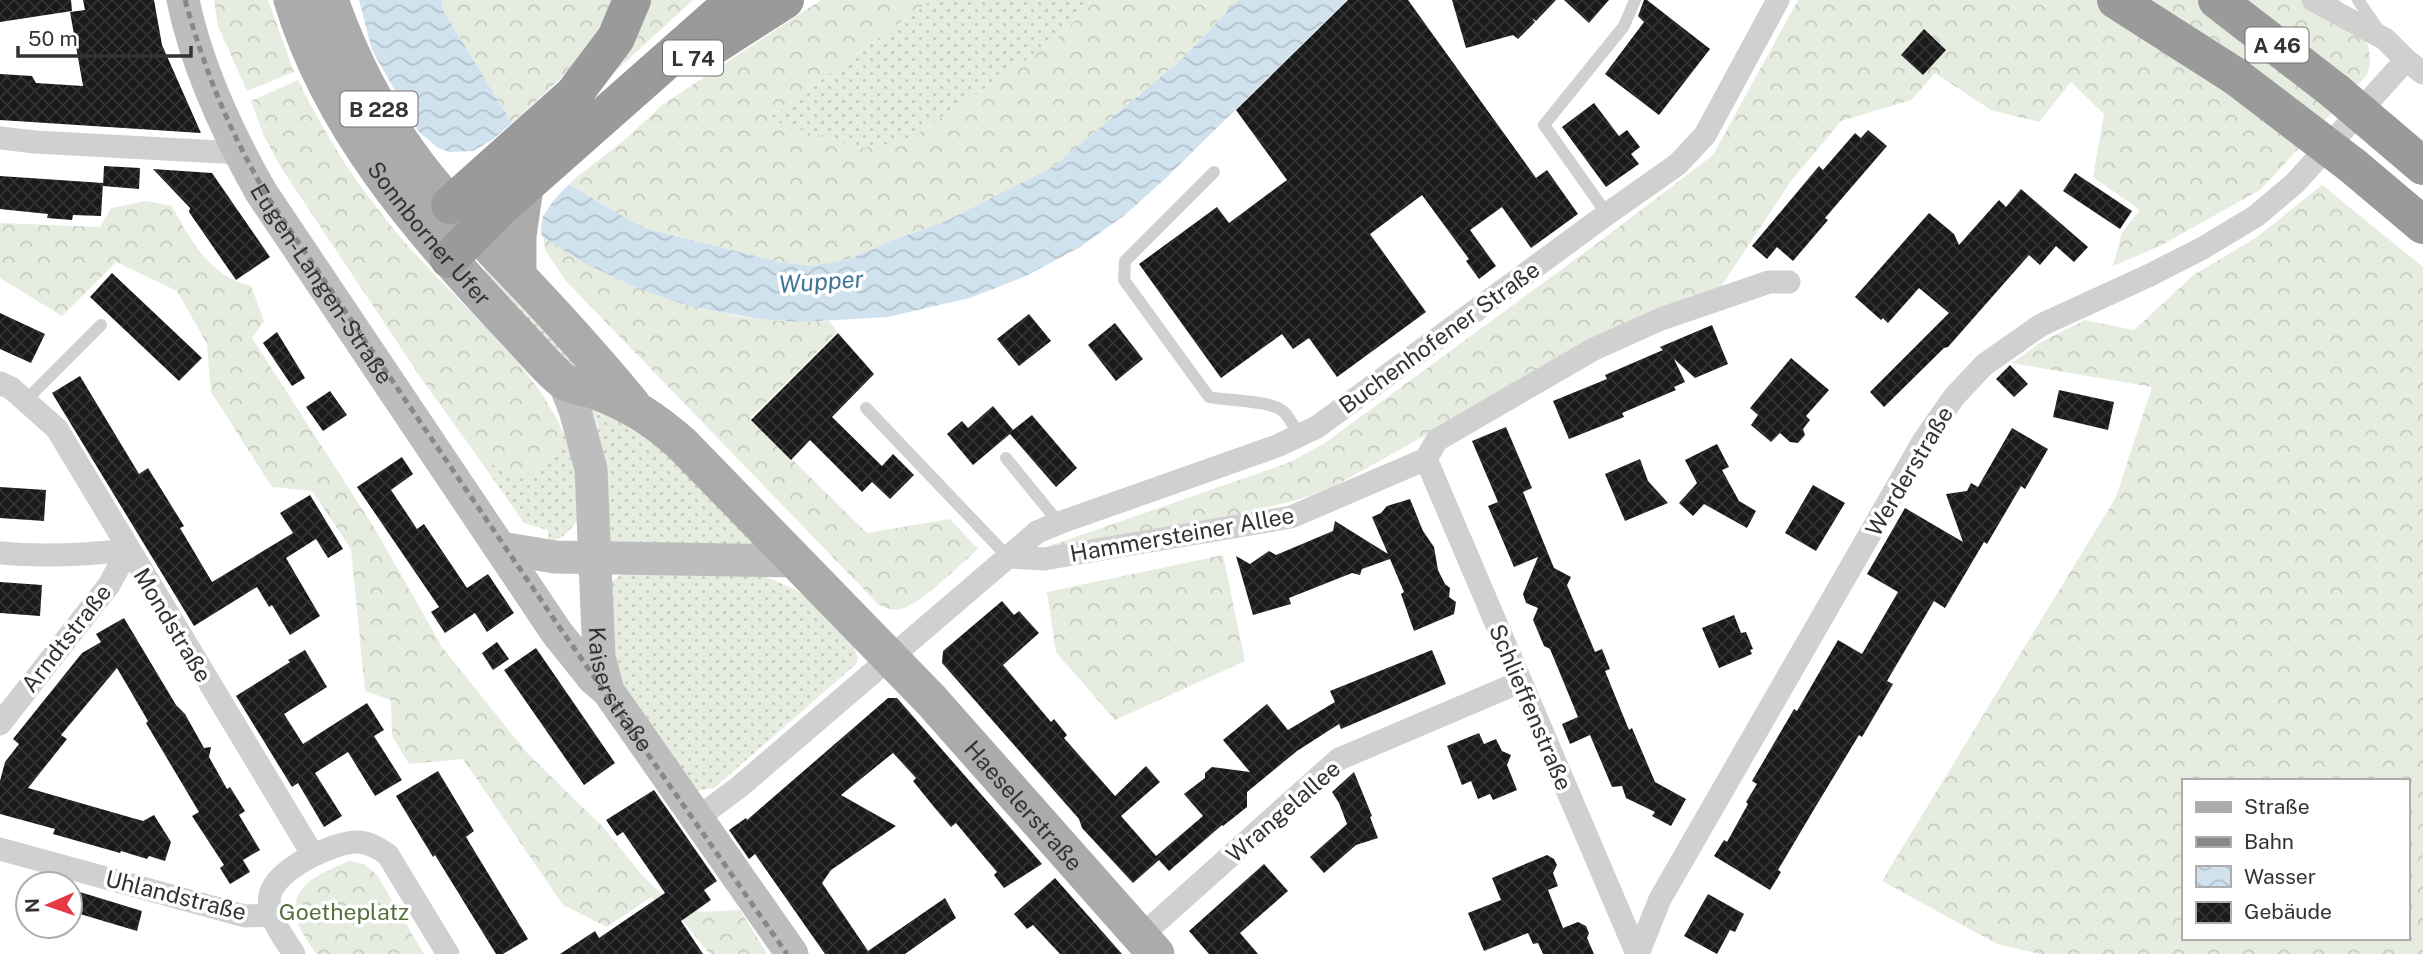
<svg xmlns="http://www.w3.org/2000/svg" width="2423" height="954" viewBox="0 0 2423 954" font-family="'Public Sans',sans-serif">
  <defs>
    <pattern id="grass-dots" width="8" height="8" patternUnits="userSpaceOnUse" patternTransform="scale(1.75)"><rect width="8" height="8" fill="#e6ecdf"/><path d="M2 2h.1M6 6h.1" fill="none" stroke="#c6cbc0" stroke-width="1.8" stroke-linecap="round"/></pattern>
    <pattern id="forest-crowns" width="20" height="18" patternUnits="userSpaceOnUse" patternTransform="scale(1.75)"><rect width="20" height="18" fill="#e6ecdf"/><path d="M2 6a3 3 0 1 1 6 0M12 15a3 3 0 1 1 6 0" fill="none" stroke="#c6cbc0"/></pattern>
    <pattern id="water-waves" width="16" height="10" patternUnits="userSpaceOnUse" patternTransform="scale(1.75)"><rect width="16" height="10" fill="#cfe2ee"/><path d="M0 5q4-4 8 0t8 0" fill="none" stroke="#b2c2cd"/></pattern>
    <pattern id="building-cross-hatch" width="8" height="8" patternUnits="userSpaceOnUse" patternTransform="scale(1.75)"><rect width="8" height="8" fill="#1a1a1a"/><path d="M0 0l8 8M0 8l8-8" fill="none" stroke="#333"/></pattern>
  </defs>
  <rect width="100%" height="100%" fill="#fff"/>
  <!-- grass -->
  <path fill="url(#grass-dots)" d="M931,0H1096L1053,42L905,142L859,148L766,120Z
    M490,264L611,391L547,348L479,274Z
    M586,395L668,453L758,548L605,545L601,445L596,421Z
    M564,435L573,439L577,520C570,532 562,538 549,543L548,530L524,523L475,453L507,473L553,457Z
    M623,573L764,576L794,589L808,598L854,647L858,658L855,665L714,788L696,791L617,678L607,592L613,581Z"/>
  <!-- forest -->
  <path fill="url(#forest-crowns)" fill-rule="evenodd" d="M214,0H268L294,72L247,91L218,26Z
    M441,0H616C600,48 548,90 512,123L443,10Z
    M645,0H693L607,79Z
    M821,0H931L767,119L859,148L905,142L1053,42L1096,0H1238L1182,59L1054,166L944,222L890,241L849,259L812,266L780,262L643,228L568,184L627,138L662,105Z
    M1798,0H2340C2356,24 2378,45 2367,75L2260,190L2160,246L2113,266L2122,233L2140,210L2093,177L2104,114L2071,82L2039,122L1991,110L1935,73L1911,100L1841,121L1791,181L1720,288L1465,413L1331,488L1300,499L1241,514L1041,549L1288,463L1325,443L1607,236L1713,155Z
    M298,80C330,146 369,203 418,257C465,309 538,370 564,435L553,457L534,473L508,474L475,453L419,375L280,166L263,134L251,101Z
    M2322,185L2423,267V954H2040L1997,944L1882,881L2116,497L2152,387L2012,363L2041,342L2085,320L2134,330L2195,274L2257,237ZM2183,781H2407V938H2183Z
    M146,201L172,206C191,241 209,276 251,286L264,321L252,338L375,529L442,647L527,753L602,826L642,875L673,905L686,901L700,912L740,910L767,954H710L681,919L651,897L607,927L563,905L463,759L409,764L392,736L391,700L365,691L351,549L312,491L272,487L211,392L207,344L177,291L116,262L62,316L0,278V223L100,227L111,208Z
    M543,237C631,292 723,327 829,321L837,332L750,418L867,533L950,519L978,549C962,563 922,602 904,608C895,612 886,609 878,604L566,281L545,250Z
    M1223,555L1245,661L1115,720L1056,652L1047,592Z
    M349,861L364,864L377,875L424,954H316C310,944 300,932 297,920C288,884 322,873 349,861Z"/>
  <!-- water -->
  <path fill="url(#water-waves)" d="M359,0H441L443,10L512,123L568,184L643,228L780,262L812,266L849,259L890,241L944,222L1054,166L1182,59L1238,0H1347L1167,177L1125,215L1080,247L1026,276L970,298L887,317L801,322L759,319L713,311L676,302L633,286L582,262L543,237L418,131L372,50Z"/>
  <!-- pier -->
  <path fill="#fff" d="M514,121L571,182L554,200L543,216L541,227L542,240L428,144L449,152L473,151L492,140Z"/>
  <!-- building -->
  <path fill="url(#building-cross-hatch)" d="M0,0H71L72,11L0,22Z
    M83,0H154L162,45L201,133L0,120V74L32,76L36,83L83,86L70,12L85,10Z
    M1348,0H1408L1536,178L1547,170L1578,214L1531,248L1502,207L1470,230L1496,266L1479,279L1466,261L1469,259L1422,195L1370,234L1426,312L1337,377L1309,338L1293,349L1282,334L1221,378L1139,264L1217,207L1229,223L1287,180L1236,110Z
    M1452,0H1556L1536,21L1532,18L1535,22L1518,39L1513,35L1466,48Z
    M1564,0H1609L1589,23Z
    M1644,0H1647L1710,49L1659,115L1605,74L1644,22L1638,16Z
    M1924,29L1946,50L1923,75L1901,55Z
    M1594,103L1619,136L1627,130L1640,147L1631,154L1639,164L1606,187L1562,127Z
    M1868,130L1887,146L1825,218L1828,220L1793,261L1777,247L1767,259L1752,246L1819,166L1823,170L1855,133L1861,138Z
    M104,166L140,168L139,189L103,186Z
    M153,169L212,173L270,257L236,280L189,212L190,208Z
    M2075,173L2132,211L2120,229L2063,191Z
    M0,176L103,183L101,216L73,215L72,220L47,218L48,214L0,209Z
    M2021,189L2088,247L2074,262L2056,246L2040,265L2029,255L1948,347L1944,348L1884,407L1870,392L1949,313L1919,288L1888,323L1883,318L1881,320L1855,297L1929,213L1954,234L1959,245L1999,200L2006,207Z
    M112,273L202,358L179,381L90,297Z
    M0,313L45,334L31,363L0,349Z
    M1029,314L1051,341L1019,366L997,339Z
    M1115,323L1143,359L1116,381L1088,345Z
    M1712,325L1728,364L1695,378L1674,359L1685,382L1674,387L1676,390L1622,413L1624,417L1569,439L1553,401L1607,379L1605,375L1663,350L1660,347Z
    M277,332L305,378L292,386L263,343Z
    M838,333L874,374L832,417L882,466L893,454L914,475L890,499L872,482L862,492L810,440L791,460L751,420Z
    M1791,358L1829,390L1806,416L1810,420L1803,429L1805,435L1798,443L1790,442L1780,433L1771,442L1751,425L1758,415L1750,408Z
    M2010,365L2028,384L2014,397L1996,379Z
    M80,376L139,474L148,468L184,526L180,528L212,582L293,533L280,513L310,495L343,549L328,558L316,539L286,558L320,616L290,635L272,605L269,607L257,587L194,626L52,393Z
    M2059,390L2114,402L2108,430L2053,417Z
    M330,391L347,415L323,431L306,407Z
    M993,406L1013,430L1032,415L1077,468L1056,487L1010,434L973,465L947,434L962,421L968,428Z
    M1506,427L1532,488L1523,492L1554,568L1571,577L1567,585L1595,652L1602,649L1610,669L1605,671L1629,730L1632,728L1655,782L1686,799L1671,826L1652,816L1655,812L1626,798L1622,786L1612,787L1590,735L1570,744L1562,724L1578,717L1550,649L1544,646L1533,620L1538,608L1526,603L1523,594L1538,557L1514,567L1488,506L1498,502L1472,441Z
    M2012,428L2048,449L2025,489L2021,486L1987,544L1984,542L1945,608L1934,601L1887,681L1893,684L1862,737L1859,735L1816,806L1778,870L1781,872L1770,890L1714,856L1724,840L1727,842L1748,804L1746,802L1757,784L1752,781L1794,709L1797,711L1838,640L1862,654L1898,592L1867,574L1905,508L1963,542L1946,494L1967,491L1971,483L1978,487Z
    M1717,444L1729,467L1722,470L1739,501L1756,511L1747,528L1704,504L1693,516L1679,503L1697,483L1685,460Z
    M402,457L413,474L391,490L417,529L424,524L467,588L488,574L514,613L487,632L475,613L445,633L431,612L439,607L357,487Z
    M1640,459L1648,481L1668,503L1625,521L1605,474Z
    M1813,485L1845,503L1816,551L1785,533Z
    M0,487L46,490L44,521L0,518Z
    M1410,499L1423,531L1434,547L1438,570L1445,584L1450,588L1449,597L1456,602L1454,614L1414,631L1401,594L1404,592L1390,559L1362,569L1360,575L1352,573L1289,598L1291,604L1253,615L1236,556L1250,564L1269,551L1276,555L1333,531L1335,521L1388,554L1372,517L1381,513L1387,506Z
    M0,582L42,585L40,616L0,613Z
    M1002,601L1014,615L1019,611L1039,633L1003,665L1051,722L1054,719L1067,735L1064,738L1115,796L1146,766L1160,782L1121,816L1156,856L1203,816L1184,794L1205,778V773L1212,767L1250,772L1223,740L1267,704L1288,730L1335,702L1330,691L1432,650L1446,684L1341,729L1339,724L1297,751L1247,792V807L1223,826L1222,825L1169,871L1159,860L1133,883L1082,828L1079,819L942,663L943,651Z
    M1734,615L1741,633L1746,632L1753,649L1750,650L1752,654L1719,668L1702,628Z
    M124,618L176,705L185,714L204,748L211,747L209,757L227,789L230,787L245,811L239,815L260,850L243,860L250,872L230,884L220,868L224,865L192,816L199,812L146,723L148,721L117,668L61,735L67,739L28,788L143,821L154,815L171,842L165,861L149,856L147,859L121,851L120,853L53,834L55,829L0,814V781L5,762L19,744L13,739L82,653L101,642L96,634Z
    M497,642L509,659L493,670L482,653Z
    M536,648L615,763L584,785L504,670Z
    M305,650L327,687L284,714L303,744L367,703L384,730L374,736L402,780L375,796L348,752L315,773L342,816L324,827L298,783L292,787L236,696L290,662L288,660Z
    M888,698H897L1042,864L1004,888L994,875L997,872L986,859L956,823L951,827L934,807L913,781L916,778L893,753L841,795L896,826L831,870L822,883L868,951L945,898L956,918L905,954H825L755,854L749,859L729,830L746,818L747,820Z
    M1479,733L1484,744L1496,739L1502,751L1511,755L1507,765L1517,790L1493,800L1490,794L1478,799L1471,781L1462,785L1447,746Z
    M438,771L474,831L466,837L528,939L503,954H496L435,855L433,857L396,796Z
    M1354,772L1372,816L1370,817L1378,838L1356,845L1324,873L1310,857L1347,824L1339,803L1332,792Z
    M654,790L717,881L704,890L711,900L681,921L703,954H560L595,931L599,938L665,893L623,832L617,836L606,820Z
    M1547,855L1554,859L1557,865L1553,873L1558,886L1548,890L1563,928L1578,922L1586,926L1589,933L1587,938L1594,954H1543L1538,943L1533,944L1528,933L1484,951L1468,913L1501,900L1492,878Z
    M1264,864L1288,891L1240,933L1258,954H1209L1189,931Z
    M1055,878L1107,937L1122,954H1060L1033,925L1027,929L1014,914Z
    M70,889L142,911L137,931L70,911Z
    M1708,894L1744,914L1735,932L1730,930L1717,954L1684,936Z"/>
  <g fill="none" stroke-linecap="round" stroke-linejoin="round">
    <!-- lane -->
    <path stroke="#d0d0d0" stroke-width="12" d="M2358,0L2380,32
      M1214,172L1125,261L1124,280L1209,397C1227,401 1274,400 1285,413C1291,420 1295,429 1300,437
      M1607,214L1544,125L1624,26L1635,0
      M25,401L101,325
      M866,408L1008,557
      M1006,458L1059,523"/>
    <!-- street -->
    <path stroke="#d0d0d0" stroke-width="23" d="M2313,0L2385,39L2406,60
      M0,138L35,142L239,153
      M0,383L11,388L57,429L313,855
      M1426,459L1637,954
      M0,553C43,557 85,555 128,550
      M1008,557L1037,532L1059,523L1277,446L1317,427L1607,214L1678,164L1705,135L1778,0
      M0,724L109,585L128,550
      M696,819L738,788L1008,557L1044,559L1291,517L1426,459L1437,440L1594,349L1661,319L1769,282H1789
      M0,849L245,916L272,915
      M1141,936L1339,759L1520,682
      M294,954C284,938 266,916 270,895C276,869 334,841 359,842C370,843 378,848 388,855L448,954
      M1638,954L1660,899L1924,440L1954,397L1984,365L2041,325L2150,275L2201,249L2256,216L2295,183L2406,60L2423,73"/>
    <!-- secondary -->
    <g stroke="#bdbdbd" stroke-width="33">
      <path id="s1" d="M183,0C197,68 227,132 261,192L557,633L593,678L608,691"/>
      <path id="s2" d="M564,382L575,410L591,469L599,657L608,691L792,954"/>
      <path d="M501,548L555,557L796,561"/>
    </g>
    <!-- primary -->
    <g stroke="#ababab" stroke-width="37">
      <path id="s3" d="M292,0C331,129 419,228 509,325C520,336 554,376 565,382C574,387 586,387 596,391C632,405 652,418 681,443L931,700L1156,954"/>
      <path d="M330,0C349,54 374,105 408,152C439,196 477,233 514,272C555,315 595,359 632,404"/>
      <path d="M518,276V236L525,187"/>
    </g>
    <!-- highway -->
    <path stroke="#9a9a9a" stroke-width="38" d="M2116,0L2235,76
      M2217,0L2336,92
      M707,50L785,0
      M2383,132L2423,166
      M2353,166L2423,225
      M450,205L574,94L616,38L632,0
      M449,259L502,206L735,0"/>
    <!-- rail -->
    <path stroke="#888" stroke-width="5" stroke-dasharray="7 5" stroke-linecap="butt" d="M185,0C205,72 232,138 271,202L558,625L787,954"/>
    <!-- highway-bridge -->
    <path stroke="#9a9a9a" stroke-width="38" d="M2235,76L2353,166
      M2336,92L2383,132"/>
  </g>
  <g text-anchor="middle" dominant-baseline="central" stroke-width="7" stroke-linejoin="round" paint-order="stroke">
    <!-- shield labels -->
    <g fill="#fff" stroke="#707070" stroke-width="2">
      <rect x="2245.5" y="27.5" width="63" height="35" rx="5"/>
      <rect x="663" y="40.5" width="60" height="35" rx="5"/>
      <rect x="340.5" y="91.5" width="77" height="35" rx="5"/>
    </g>
    <g font-size="21" font-weight="bold" fill="#333">
      <text x="2277" y="45">A 46</text>
      <text x="693" y="58">L 74</text>
      <text x="379" y="109">B 228</text>
    </g>
    <!-- street labels -->
    <g font-size="23" fill="#333" stroke="#fff">
      <text stroke="none"><textPath href="#s3" startOffset="273">Sonnborner Ufer</textPath></text>
      <text stroke="none"><textPath href="#s1" startOffset="318">Eugen-Langen-Straße</textPath></text>
      <text transform="translate(1439 337) rotate(-36)">Buchenhofener Straße</text>
      <text transform="translate(1909 471) rotate(-59)">Werderstraße</text>
      <text transform="translate(1182 534) rotate(-10)">Hammersteiner Allee</text>
      <text transform="translate(173 625) rotate(59)">Mondstraße</text>
      <text transform="translate(66 638) rotate(-52)">Arndtstraße</text>
      <text stroke="none"><textPath href="#s2" startOffset="317">Kaiserstraße</textPath></text>
      <text transform="translate(1531 707) rotate(67)">Schlieffenstraße</text>
      <text stroke="none"><textPath href="#s3" startOffset="1106">Haeselerstraße</textPath></text>
      <text transform="translate(1283 811) rotate(-41)">Wrangelallee</text>
      <text transform="translate(176 895) rotate(14)">Uhlandstraße</text>
    </g>
    <!-- park labels -->
    <g font-size="23" fill="#56703f" stroke="#fff">
      <text x="344" y="911">Goetheplatz</text>
    </g>
    <!-- water labels -->
    <g font-size="24" font-style="italic" fill="#3f7597" stroke="#fff">
      <text transform="translate(821 281) rotate(-4)">Wupper</text>
    </g>
  </g>
  <!-- legend -->
  <rect x="2182" y="779" width="228" height="161" fill="#ffffff" stroke="#adadad" stroke-width="2"/>
  <rect x="2196" y="802" width="35" height="10" fill="#ababab" stroke="#adadad" stroke-width="2"/>
  <text x="2244" y="814" font-size="21" fill="#333333">Straße</text>
  <rect x="2196" y="837" width="35" height="10" fill="#888888" stroke="#adadad" stroke-width="2"/>
  <text x="2244" y="849" font-size="21" fill="#333333">Bahn</text>
  <rect x="2196" y="866" width="35" height="21" fill="url(#water-waves)" stroke="#adadad" stroke-width="2"/>
  <text x="2244" y="884" font-size="21" fill="#333333">Wasser</text>
  <rect x="2196" y="902" width="35" height="21" fill="url(#building-cross-hatch)" stroke="#adadad" stroke-width="2"/>
  <text x="2244" y="919" font-size="21" fill="#333333">Gebäude</text>
  <!-- north arrow -->
  <g transform="translate(49 905) rotate(268)"><circle r="33" fill="#ffffff" stroke="#adadad" stroke-width="2"/>
  <path d="M0-5L12 26L0 18L-12 26Z" fill="#e63946"/>
  <text y="-10" font-size="19" font-weight="bold" text-anchor="middle" fill="#333333">N</text>
  </g>
  <!-- scale -->
  <path d="M18 46v10h173v-10" fill="none" stroke="#333333" stroke-width="3.5"/>
  <text x="28" y="46" font-size="21" fill="#333333" stroke="#ffffff" stroke-width="5" paint-order="stroke">50 m</text>
</svg>
